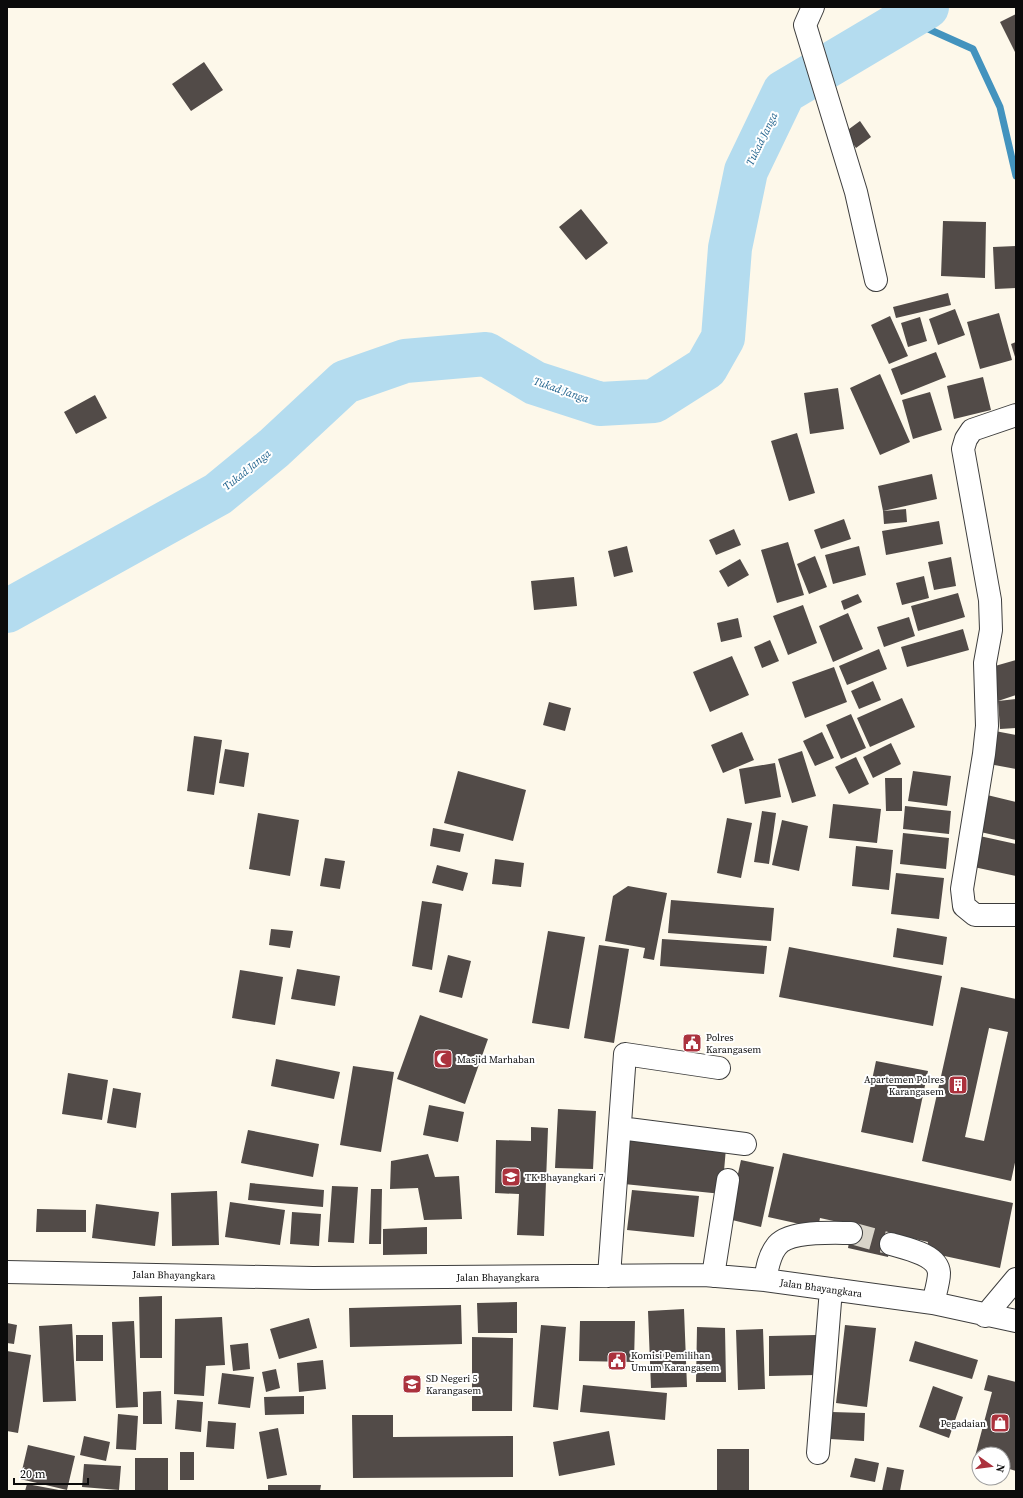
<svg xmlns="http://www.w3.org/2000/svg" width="1023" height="1498" viewBox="0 0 1023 1498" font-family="'Source Serif 4',serif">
  <rect width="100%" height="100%" fill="#fdf8ea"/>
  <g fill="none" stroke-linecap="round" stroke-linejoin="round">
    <!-- stream -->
    <path stroke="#4393be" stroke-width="7" d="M906,19L973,49L1000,107L1016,176"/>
    <!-- river -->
    <path stroke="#b4dcef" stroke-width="44" d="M7,611L218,494L274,448L345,382L405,361L486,354L535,383L600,404L654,401L706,368L723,338L730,248L746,171L784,92L927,7"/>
  </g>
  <!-- building -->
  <path fill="#524b48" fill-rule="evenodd" d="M1016,14V54L1000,22Z
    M204,62L223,90L191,111L172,84Z
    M860,121L871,137L856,148L845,132Z
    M581,209L608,243L586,260L559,227Z
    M943,221L986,222L985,278L941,276Z
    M1016,246V288L995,289L993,247Z
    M948,293L951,305L896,318L893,307Z
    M955,309L965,335L938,345L929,319Z
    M999,313L1012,360L980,369L967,322Z
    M890,316L908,356L889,364L871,325Z
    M920,317L927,341L908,347L901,323Z
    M1016,342V360L1011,344Z
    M936,352L946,377L901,395L891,369Z
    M880,374L910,442L880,455L850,388Z
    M983,377L991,410L954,419L947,386Z
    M838,388L844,429L810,434L804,393Z
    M930,392L942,430L913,439L902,400Z
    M95,395L107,418L76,434L64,412Z
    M797,433L815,493L789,501L771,441Z
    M932,474L937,499L883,511L878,486Z
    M906,509L907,522L884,524L883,511Z
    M844,519L851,539L821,549L814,530Z
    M939,521L943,544L886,555L882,531Z
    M734,529L741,545L716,555L709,540Z
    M788,542L804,595L777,603L761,550Z
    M627,546L633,572L614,577L608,551Z
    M859,546L866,575L833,584L825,555Z
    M815,556L827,587L809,594L797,564Z
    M951,557L956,586L934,590L928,562Z
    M740,559L749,575L728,587L719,571Z
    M924,576L929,598L902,605L896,583Z
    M574,577L577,606L534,610L531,581Z
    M958,593L965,617L918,631L911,606Z
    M858,594L862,602L844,610L841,601Z
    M803,605L817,643L788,655L773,616Z
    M848,613L863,649L833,662L819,626Z
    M909,617L915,636L884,647L877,627Z
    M738,618L742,637L721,642L717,623Z
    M963,629L969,650L907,667L901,647Z
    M770,640L779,661L762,668L754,647Z
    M879,649L887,669L847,685L839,666Z
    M732,656L749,695L710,712L693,672Z
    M1016,660V695L998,701L1016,699V728L1000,729L998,701L988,668Z
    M834,667L847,702L805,718L792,682Z
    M873,681L881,700L859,709L851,691Z
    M902,698L915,727L870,747L857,718Z
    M549,702L571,708L565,731L543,725Z
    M851,714L866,748L841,759L826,725Z
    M995,731L1016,735V769L989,764Z
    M742,732L754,760L723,773L711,745Z
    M822,732L834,758L815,766L803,741Z
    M194,736L222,740L214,795L187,791Z
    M891,743L901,764L873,778L863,757Z
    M225,749L249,753L244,787L219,783Z
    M802,751L816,796L792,803L778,759Z
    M856,757L869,784L849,794L835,767Z
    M775,763L781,797L745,804L739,769Z
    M458,771L526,790L513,841L444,823Z
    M913,771L951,776L947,806L908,801Z
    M885,778H902V811H886Z
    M983,794L1016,802V840L976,831Z
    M833,804L881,809L877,843L829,838Z
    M905,806L951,811L949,834L903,829Z
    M762,811L776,813L769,864L754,862Z
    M258,813L299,820L290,876L249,869Z
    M727,818L752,823L741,878L717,873Z
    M782,820L808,826L799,871L772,865Z
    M433,828L464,834L460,852L430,846Z
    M903,833L949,838L946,869L900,864Z
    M975,835L1016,844V876L969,866Z
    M856,846L893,850L889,890L852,886Z
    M325,858L345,861L340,889L320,886Z
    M495,859L524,863L521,887L492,884Z
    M437,865L468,873L463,891L432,883Z
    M896,873L944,878L939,919L891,914Z
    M628,886L667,893L654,960L643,958L645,948L605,941L613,896Z
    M671,900L774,908L771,941L668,933Z
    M422,901L442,904L432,970L412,966Z
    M897,928L947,937L943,965L893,957Z
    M271,929L293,931L290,948L269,945Z
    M548,931L585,937L569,1029L532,1023Z
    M662,939L767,946L764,974L660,966Z
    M599,945L629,949L614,1043L584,1038Z
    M789,947L942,976L933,1026L779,997Z
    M448,955L471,961L462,998L439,992Z
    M297,969L340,976L335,1006L291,999Z
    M240,970L283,977L275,1025L232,1018Z
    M961,987L1016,999V1158L1011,1181L922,1161ZM989,1028L1008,1032L984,1141L965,1137Z
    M420,1015L488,1039L465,1104L397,1079Z
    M276,1059L340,1072L334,1099L271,1086Z
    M876,1061L928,1071L913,1143L861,1132Z
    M353,1066L394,1072L381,1152L340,1145Z
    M68,1073L108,1080L102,1120L62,1114Z
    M113,1088L141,1093L136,1128L107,1123Z
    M429,1105L464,1112L458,1142L423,1135Z
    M558,1109L596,1111L593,1169L555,1168Z
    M531,1127L548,1128L544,1236L517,1235L519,1194L495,1193L496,1140L531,1141Z
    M248,1130L319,1144L313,1177L241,1163Z
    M628,1139L726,1148L722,1194L624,1184Z
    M783,1153L1013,1203L1000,1268L926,1252L928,1242L893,1234L888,1257L848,1248L852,1225L820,1218L818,1228L768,1217Z
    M428,1154L435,1177L459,1176L462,1219L424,1220L418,1188L390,1189L391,1161Z
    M741,1160L774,1167L761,1227L728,1219Z
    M250,1183L324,1190L323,1207L248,1200Z
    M332,1186L358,1187L354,1243L328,1242Z
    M371,1189H382L381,1244H369Z
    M632,1190L699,1196L694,1237L627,1230Z
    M217,1191L219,1245L172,1246L171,1193Z
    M230,1202L285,1210L280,1245L225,1237Z
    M96,1204L159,1212L155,1246L92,1238Z
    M37,1209L86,1210V1232H36Z
    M292,1212L321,1214L319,1246L290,1244Z
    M427,1227V1254L383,1255V1229Z
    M162,1296V1358H140L139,1297Z
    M517,1302V1333H478L477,1303Z
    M461,1305L462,1344L350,1347L349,1308Z
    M684,1309L687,1387L651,1388L648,1311Z
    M222,1317L225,1365L206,1366L204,1396L174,1394L175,1319Z
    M309,1318L317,1348L279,1359L270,1329Z
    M134,1321L138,1407L116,1408L112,1322Z
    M580,1321H635L634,1362L579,1361Z
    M7,1323L17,1325L14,1344L7,1343Z
    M72,1324L76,1401L43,1402L39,1326Z
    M541,1325L566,1327L558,1410L533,1407Z
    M845,1325L876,1328L867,1407L836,1403Z
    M697,1327L725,1328L726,1382H696Z
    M763,1329L765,1389L738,1390L736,1330Z
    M76,1335H103V1361H76Z
    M816,1335V1375L769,1376V1336Z
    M472,1337L513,1338L512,1411H472Z
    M915,1341L978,1360L972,1379L909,1361Z
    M248,1343L250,1369L233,1371L230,1345Z
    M7,1351L31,1355L18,1433L7,1431Z
    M323,1360L326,1389L299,1392L297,1363Z
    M276,1369L280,1388L266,1392L262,1372Z
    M222,1373L254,1377L250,1408L218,1404Z
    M988,1375L1016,1382V1471L1003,1467V1454H979V1461L974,1460L992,1392L984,1390Z
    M583,1385L667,1393L665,1420L580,1412Z
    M933,1386L963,1397L949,1438L919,1427Z
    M161,1391L162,1424H143V1392Z
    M304,1396V1414L265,1415L264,1397Z
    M177,1400L203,1402L201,1432L175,1429Z
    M832,1412L865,1413L864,1441L830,1439Z
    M118,1414L138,1416L136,1450L116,1449Z
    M352,1415H393V1437L513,1436V1477L353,1478Z
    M208,1421L236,1423L234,1449L206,1447Z
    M278,1428L287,1475L267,1479L259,1432Z
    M609,1431L615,1465L559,1476L553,1442Z
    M84,1436L110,1442L106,1461L80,1455Z
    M28,1445L75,1456L67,1490L20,1479Z
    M717,1449H749V1491H717Z
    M180,1452H194V1480H180Z
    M135,1458H168V1491H135Z
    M855,1458L879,1463L875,1482L850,1477Z
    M84,1464L121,1466L119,1490L82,1487Z
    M887,1467L904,1470L900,1491H882Z
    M27,1484L59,1490V1491H25Z
    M268,1485H321L320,1491H268Z"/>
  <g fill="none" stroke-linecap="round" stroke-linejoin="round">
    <!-- minor-tunnel -->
    <path stroke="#d9d4c9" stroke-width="22" stroke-dasharray="22 11" stroke-linecap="butt" d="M851,1233L891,1244"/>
    <!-- minor casing -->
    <g stroke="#3e3e3e" stroke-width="24">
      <path id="minor" d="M813,7L805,25L856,192L876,280
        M1016,415L972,430L966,439L963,449L990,600L991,630L985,663L987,726L984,754L962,889L964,906L975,915H1016
        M620,1128L745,1144
        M891,1244C904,1248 938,1254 939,1273C939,1282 935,1294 933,1303
        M7,1272L313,1278L704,1275L765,1280L933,1303L1016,1321
        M609,1276L625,1054L719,1068
        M713,1276L728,1180
        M765,1280C767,1269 769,1256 776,1247C787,1230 832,1233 851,1233
        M985,1316L1016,1279
        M818,1453L831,1289"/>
    </g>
    <!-- minor -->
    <use href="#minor" stroke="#fff" stroke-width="22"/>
  </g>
  <!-- icons -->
  <defs>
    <g id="civic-square" transform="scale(1)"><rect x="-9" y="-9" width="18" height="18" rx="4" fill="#ab323d" stroke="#fff"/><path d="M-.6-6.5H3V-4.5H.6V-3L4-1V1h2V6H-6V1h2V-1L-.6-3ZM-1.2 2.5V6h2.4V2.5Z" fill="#fff"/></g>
    <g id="mosque-square" transform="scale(1)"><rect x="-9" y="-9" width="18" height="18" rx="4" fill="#ab323d" stroke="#fff"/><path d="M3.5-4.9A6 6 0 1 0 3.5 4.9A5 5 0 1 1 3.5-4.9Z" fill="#fff"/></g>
    <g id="building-square" transform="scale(1)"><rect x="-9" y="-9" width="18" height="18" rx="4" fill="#ab323d" stroke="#fff"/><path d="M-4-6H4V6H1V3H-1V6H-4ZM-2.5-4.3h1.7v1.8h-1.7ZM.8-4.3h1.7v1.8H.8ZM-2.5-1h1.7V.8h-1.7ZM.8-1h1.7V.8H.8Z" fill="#fff"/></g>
    <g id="school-square" transform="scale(1)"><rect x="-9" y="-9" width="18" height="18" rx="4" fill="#ab323d" stroke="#fff"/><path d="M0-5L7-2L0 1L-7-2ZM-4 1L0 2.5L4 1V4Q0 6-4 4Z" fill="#fff"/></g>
    <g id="shop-square" transform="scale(1)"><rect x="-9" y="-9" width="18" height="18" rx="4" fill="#ab323d" stroke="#fff"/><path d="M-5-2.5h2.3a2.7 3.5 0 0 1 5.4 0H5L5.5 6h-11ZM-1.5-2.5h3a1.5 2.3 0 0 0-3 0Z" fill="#fff"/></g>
  </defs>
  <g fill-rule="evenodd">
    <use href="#civic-square" x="692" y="1043"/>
    <use href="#mosque-square" x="443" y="1059"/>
    <use href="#building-square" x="958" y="1085"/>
    <use href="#school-square" x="511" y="1177"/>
    <use href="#civic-square" x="617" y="1361"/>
    <use href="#school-square" x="412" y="1384"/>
    <use href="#shop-square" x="1000" y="1423"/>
  </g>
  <g text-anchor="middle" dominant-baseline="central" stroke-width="4" stroke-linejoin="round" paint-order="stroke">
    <!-- poi labels -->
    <g font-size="10" fill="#0b0b0b" stroke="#fff" text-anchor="start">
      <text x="706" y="1037">Polres<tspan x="706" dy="12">Karangasem</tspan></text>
      <text x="457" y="1059">Masjid Marhaban</text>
      <text x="944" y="1079" text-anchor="end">Apartemen Polres<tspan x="944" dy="12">Karangasem</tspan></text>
      <text x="525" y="1177">TK Bhayangkari 7</text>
      <text x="631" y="1355">Komisi Pemilihan<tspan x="631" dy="12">Umum Karangasem</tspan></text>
      <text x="426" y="1378">SD Negeri 5<tspan x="426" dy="12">Karangasem</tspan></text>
      <text x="986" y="1423" text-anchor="end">Pegadaian</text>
    </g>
    <!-- street labels -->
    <g font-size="10" fill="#0b0b0b" stroke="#fff">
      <text transform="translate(174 1275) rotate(1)">Jalan Bhayangkara</text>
      <text x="498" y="1277">Jalan Bhayangkara</text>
      <text transform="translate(821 1288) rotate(8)">Jalan Bhayangkara</text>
    </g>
    <!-- water labels -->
    <g font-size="11" font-style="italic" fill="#22648e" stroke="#fff">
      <text transform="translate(762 139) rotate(-64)">Tukad Janga</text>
      <text transform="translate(561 390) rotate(19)">Tukad Janga</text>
      <text transform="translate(247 470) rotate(-39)">Tukad Janga</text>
    </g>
  </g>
  <!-- border -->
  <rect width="1023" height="1498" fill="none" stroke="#0b0b0b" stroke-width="16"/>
  <!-- north arrow -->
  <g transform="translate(991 1466) rotate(104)"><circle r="19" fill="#ffffff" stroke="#9d9d9d"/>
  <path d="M0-3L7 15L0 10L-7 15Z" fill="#ab323d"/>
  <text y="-6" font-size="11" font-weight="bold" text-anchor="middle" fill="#0b0b0b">N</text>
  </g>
  <!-- scale -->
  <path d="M14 1478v6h74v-6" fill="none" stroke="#0b0b0b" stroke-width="2"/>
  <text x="20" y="1478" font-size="12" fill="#0b0b0b" stroke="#ffffff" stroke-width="3" paint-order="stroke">20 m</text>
</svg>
